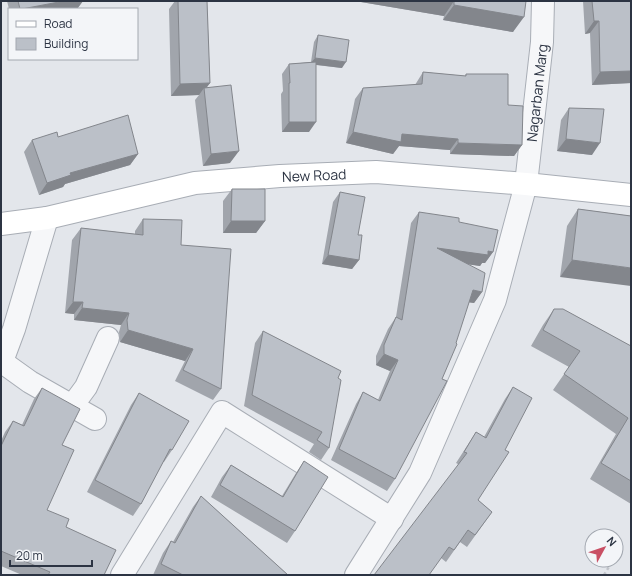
<svg xmlns="http://www.w3.org/2000/svg" width="632" height="576" viewBox="0 0 632 576" font-family="Manrope,sans-serif">
  <rect width="100%" height="100%" fill="#e3e6eb"/>
  <g fill="none" stroke-linecap="round" stroke-linejoin="round">
    <!-- street casing -->
    <g stroke="#a8adb5" stroke-width="24">
      <g id="street">
        <path d="M2,362L30,382L95,419"/>
        <path d="M1,364L14,329L47,218"/>
        <path d="M72,406L86,387L108,338"/>
        <path d="M122,575L222,412L392,519"/>
        <path id="s1" d="M356,575L420,473L495,300L526,184L542,42L543,1"/>
      </g>
    </g>
    <!-- secondary casing -->
    <g stroke="#a8adb5" stroke-width="24">
      <g id="secondary">
        <path id="s2" d="M1,224L47,218L195,183L280,176L376,172L526,184L631,195"/>
      </g>
    </g>
    <!-- path -->
    <path stroke="#c1c4ca" stroke-width="2.5" stroke-dasharray="3 3" stroke-linecap="butt" d="M616,556L619,552
      M604,575L613,560"/>
    <!-- street -->
    <use href="#street" stroke="#f6f7f9" stroke-width="22"/>
    <!-- secondary -->
    <use href="#secondary" stroke="#fff" stroke-width="22"/>
  </g>
  <!-- wall -->
  <path fill="#a1a5ac" d="M7,1H83L77,9H9Z
    M175,1H207L210,83L206,88L230,163L203,166L195,100L199,95L171,96L169,9Z
    M355,1H526L513,32L443,20L444,16Z
    M583,1H631V83L592,85L590,33L585,34Z
    M318,35L342,68L316,65L309,132H282L281,94L283,91L282,74L289,64L311,62L314,42Z
    M423,72L465,76L466,74L508,105L522,145L514,156L450,154V150L399,146L393,154L346,143L355,99L363,88L415,85Z
    M569,108L592,155L557,151L561,120Z
    M32,140L138,154L130,165L65,184L63,187L39,195L24,152Z
    M232,189L265,221L256,233H223V201Z
    M340,192L359,260L352,269L322,264L333,202Z
    M578,209L631,216L560,277L567,226Z
    M419,212L459,222L493,252L485,263H482L480,266L468,264L482,292L474,303L469,302L395,479L387,491L331,460L356,404L363,392L378,400L390,371L376,365V356L388,329L396,317L411,223Z
    M143,219L181,245L221,389L213,400L175,381L185,361L120,342L119,332L121,325L74,320V314L65,313L72,240L81,228L135,234V231Z
    M554,309L631,346V504L590,479L616,434L553,390L569,367L531,346L543,325Z
    M263,331L338,378L329,448L321,460L309,452L314,444L244,406L255,343Z
    M513,387L478,500L492,512L467,547L460,542L446,562L441,558L458,464L456,463L476,432L484,437L505,399Z
    M42,388L62,445L47,510L66,527L104,575H22L1,566V441L5,432L13,421L22,425L34,399Z
    M139,393L172,450L164,462H163L141,504L133,516L87,492L131,405Z
    M304,461L295,531L287,543L211,497L222,477L231,465L282,496L296,473Z
    M201,496L288,575H153L163,553L171,541L173,542L193,507Z"/>
  <!-- shaded-wall -->
  <path fill="#83868c" d="M64,1H83L77,9H22Z
    M355,1H454L444,16Z
    M454,5L524,17L513,32L443,20Z
    M594,21H599L590,33L585,34Z
    M315,58L346,62L342,68L310,64Z
    M631,71V83L592,85L600,72Z
    M210,83L204,91V88L199,95L171,96L180,84Z
    M289,122H316L309,132H282Z
    M353,132L402,134L458,139L450,150L399,146L393,154L346,143Z
    M566,139L600,143L592,155L557,151Z
    M458,143L522,145L514,156L450,154Z
    M239,151L230,163L203,166L211,154Z
    M138,154L130,165L65,184L63,187L39,195L47,183L70,173Z
    M231,221H265L256,233H223Z
    M437,248L488,251L493,252L485,263H482L480,266L429,259Z
    M328,255L359,260L352,269L322,264Z
    M572,260L631,268V286L560,277Z
    M473,290L482,292L474,303L466,302Z
    M73,302H83L74,314L65,313Z
    M82,308L129,313L121,325L74,320Z
    M128,330L193,349L185,361L120,342Z
    M384,354L398,360L390,371L376,365Z"/>
  <!-- building -->
  <path fill="#bbc0c8" stroke="#83868c" d="M18,1H64L22,9H20Z
    M178,1H207L210,83L180,84Z
    M453,1H526L524,17L454,5V1Z
    M592,1H631V71L600,72L599,21H594Z
    M318,35L349,40L346,62L315,58Z
    M316,62V122H289V83H290L289,64Z
    M423,72L466,76V74H508V105L523,106L522,145L458,143V139L402,134L401,142L353,132L363,88L422,84Z
    M231,85L239,151L211,154L204,88Z
    M569,108L604,109L600,143L566,139Z
    M128,115L138,154L70,173L71,175L47,183L32,140L57,132L58,137Z
    M232,189H265V221H231Z
    M340,192L365,197L358,235H362L359,260L328,255Z
    M578,209L631,216V268L572,260Z
    M419,212L459,218V222L498,230L493,252L488,251V255L437,248L485,273L482,292L473,290L456,343L457,344L442,379L447,381L395,479L339,449L363,392L380,401L398,360L384,354V345L396,317L402,320Z
    M143,219L182,220L181,245L231,249L221,389L183,370L193,349L128,330L127,320L129,313L82,308L83,302H73L81,228L143,235Z
    M554,309H563L631,346V481L601,463L628,418L564,374L580,351L543,330Z
    M263,331L341,371L338,378L341,380L329,448L317,440L322,432L252,395Z
    M513,387L532,398L505,450L509,452L478,500L492,512L475,535L468,530L454,550L449,547L429,575H374L467,453L464,452L476,432L486,438Z
    M42,388L80,409L62,445L74,450L47,510L69,519L66,527L116,550L104,575H48L50,572L1,551V446L13,421L24,426Z
    M139,393L189,421L172,450L170,449L141,504L95,480Z
    M304,461L328,477L295,531L220,485L231,465L283,497Z
    M201,496L288,575H183L161,564L171,541L175,543Z"/>
  <g text-anchor="middle" dominant-baseline="central" stroke-width="3.5" stroke-linejoin="round" paint-order="stroke">
    <!-- street labels -->
    <g font-size="14" fill="#2c3443" stroke="#f3f5f8">
      <text stroke="none"><textPath href="#s1" startOffset="521">Nagarban Marg</textPath></text>
      <text stroke="none"><textPath href="#s2" startOffset="318">New Road</textPath></text>
    </g>
  </g>
  <!-- border -->
  <rect width="632" height="576" fill="none" stroke="#2c3443" stroke-width="4"/>
  <!-- legend -->
  <rect x="8" y="8" width="130" height="52" fill="#f3f5f8" stroke="#a3a8b0"/>
  <rect x="16" y="21" width="20" height="6" fill="#ffffff" stroke="#a3a8b0"/>
  <text x="44" y="28" font-size="12" fill="#2c3443">Road</text>
  <rect x="16" y="38" width="20" height="12" fill="#bbc0c8" stroke="#a3a8b0"/>
  <text x="44" y="48" font-size="12" fill="#2c3443">Building</text>
  <!-- north arrow -->
  <g transform="translate(604 548) rotate(50)"><circle r="19" fill="#f3f5f8" stroke="#a3a8b0"/>
  <path d="M0-3L7 15L0 10L-7 15Z" fill="#c94f64"/>
  <text y="-6" font-size="11" font-weight="bold" text-anchor="middle" fill="#2c3443">N</text>
  </g>
  <!-- scale -->
  <path d="M10 560v6h82v-6" fill="none" stroke="#2c3443" stroke-width="2"/>
  <text x="16" y="560" font-size="12" fill="#2c3443" stroke="#f3f5f8" stroke-width="3" paint-order="stroke">20 m</text>
</svg>
